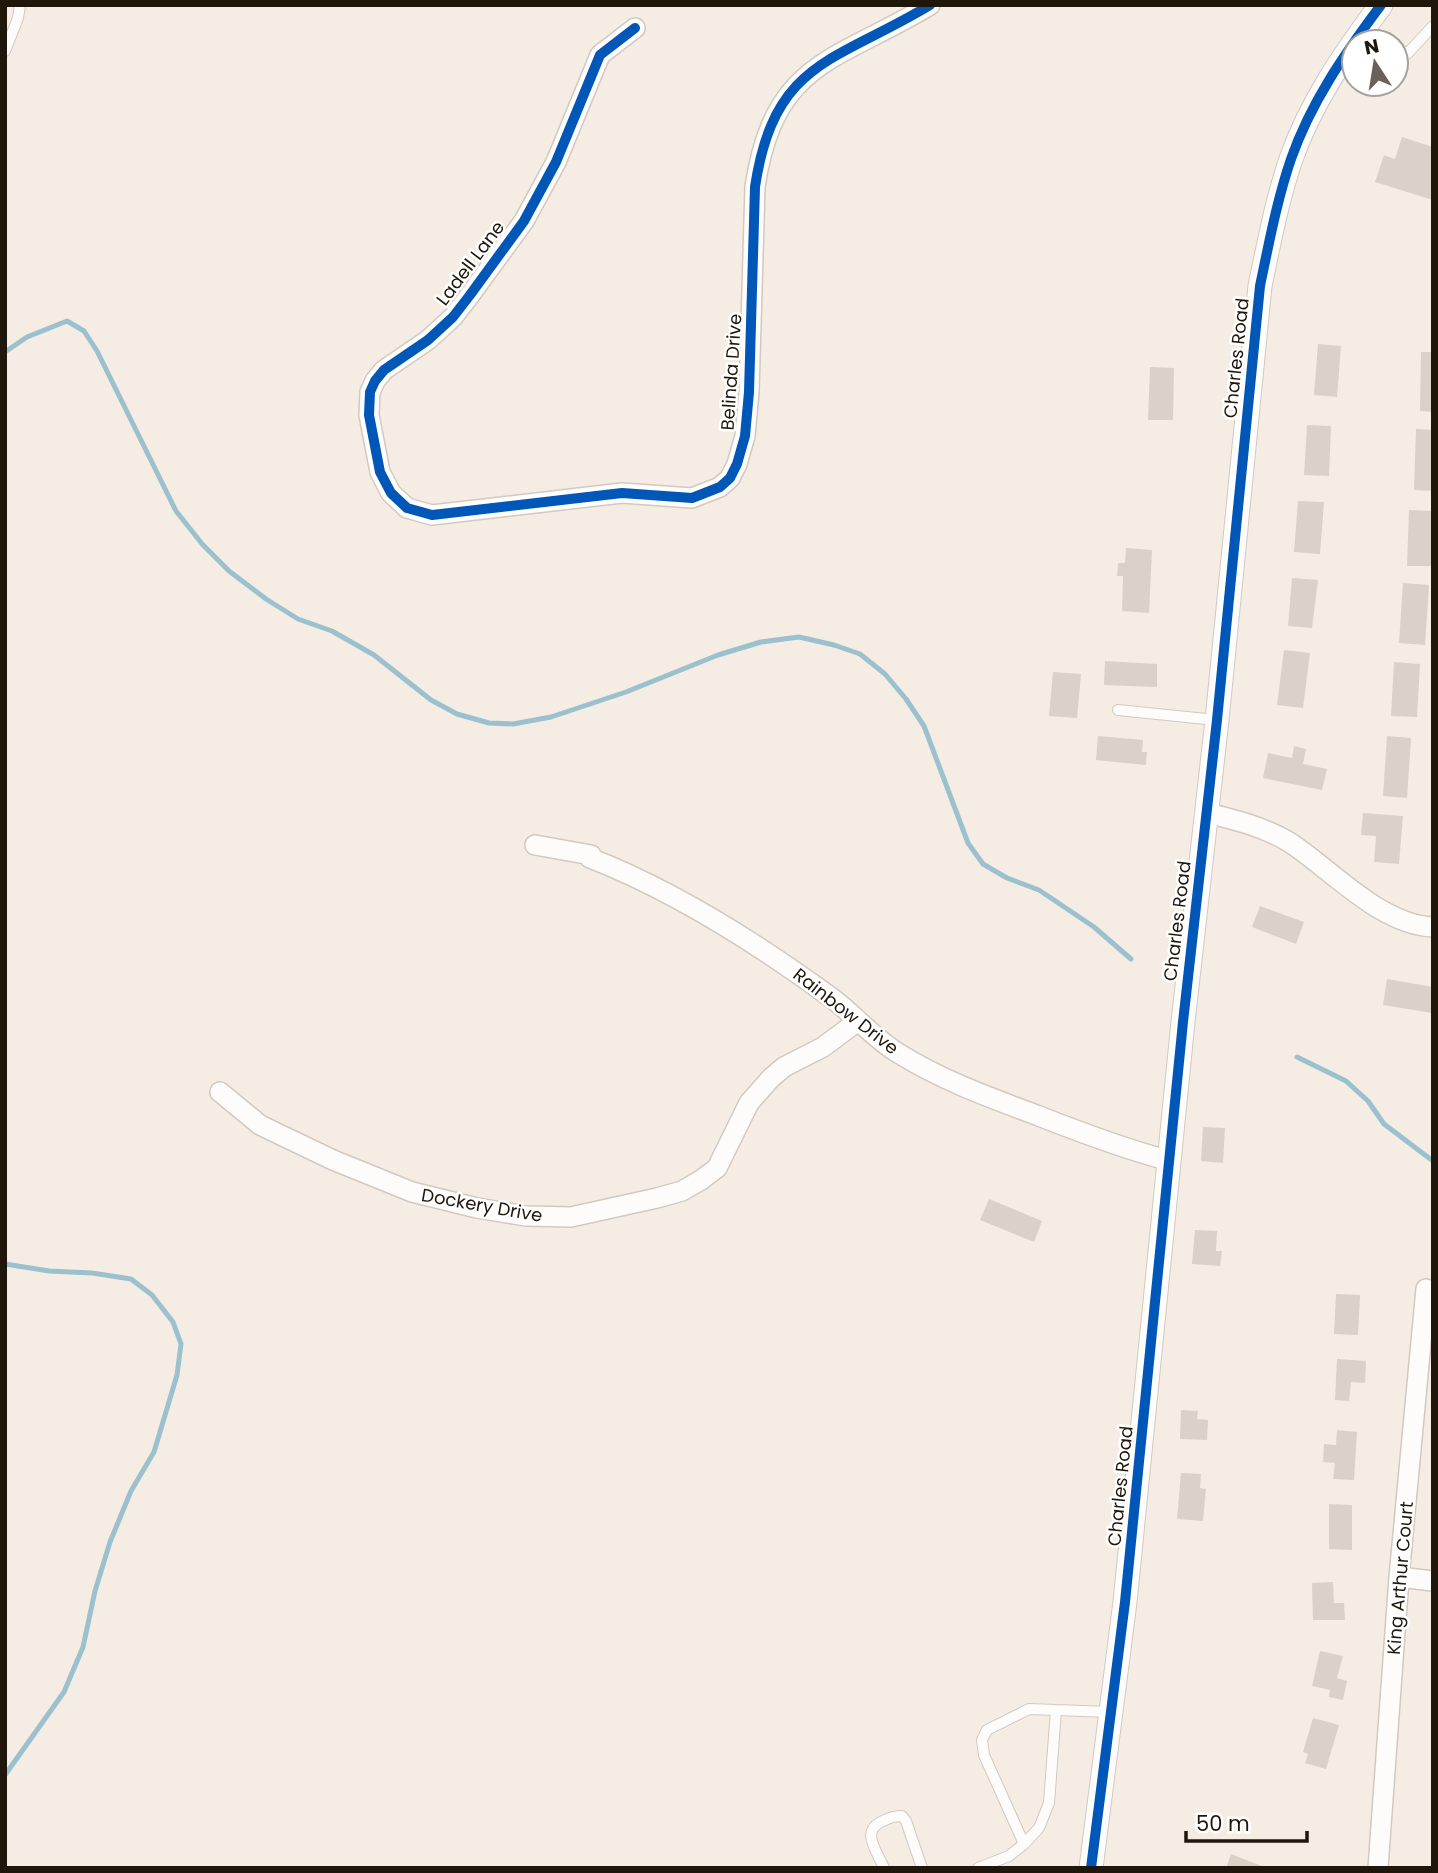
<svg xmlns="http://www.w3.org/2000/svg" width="1438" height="1873" viewBox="0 0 1438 1873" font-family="Poppins,sans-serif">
  <rect width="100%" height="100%" fill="#f5ece3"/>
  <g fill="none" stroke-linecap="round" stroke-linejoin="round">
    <!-- stream -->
    <path stroke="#9cc1ce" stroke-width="5" d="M5,352L27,337L67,321L84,331L97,351L176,511L203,545L229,571L266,599L298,619L332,631L374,655L431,700L457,714L489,723L513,724L551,717L626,692L718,655L761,642L799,637L834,645L860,654L885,674L906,699L924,726L968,843L983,864L1007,878L1039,890L1094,927L1131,959
      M1297,1057L1346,1081L1368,1101L1384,1124L1433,1161
      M5,1264L49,1271L92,1273L131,1279L152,1295L173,1322L181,1344L177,1375L154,1452L131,1491L110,1542L95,1591L83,1647L64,1692L5,1775"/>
  </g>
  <!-- building -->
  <path fill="#dad2c9" d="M1402,137L1433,147V200L1375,182L1384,155L1395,159Z
    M1318,344L1341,346L1337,397L1314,395Z
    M1421,352H1433V412L1420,411Z
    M1150,367L1174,368L1173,420H1148Z
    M1307,425L1331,426L1329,476L1304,475Z
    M1416,429L1433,430V491L1414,490Z
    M1298,501L1324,502L1320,554L1294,552Z
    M1409,510L1433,511V566H1407Z
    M1126,548L1152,550L1149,613L1122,611L1123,576H1117L1118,563H1125Z
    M1292,578L1318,580L1312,628L1288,626Z
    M1403,583L1429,585L1425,645L1399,643Z
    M1284,650L1310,653L1303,708L1277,705Z
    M1105,661L1157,664V687L1104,685Z
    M1394,662L1420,664L1417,717L1391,716Z
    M1053,672L1081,674L1077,718L1049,716Z
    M1098,736L1143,740L1142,752H1147L1146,765L1096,760Z
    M1387,736L1411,738L1407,798L1383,796Z
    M1294,746L1306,749L1303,764L1327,769L1322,790L1263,778L1268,753L1292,758Z
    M1363,813L1403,816L1399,864L1374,862L1376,836L1361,835Z
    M1260,906L1304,922L1296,944L1252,927Z
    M1387,979L1433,987L1432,1013L1383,1005Z
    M1203,1127L1225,1128L1223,1163L1201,1161Z
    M989,1199L1042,1221L1034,1242L980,1220Z
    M1195,1230L1217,1231L1216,1251H1222L1220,1266L1192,1264Z
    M1336,1294L1360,1295L1358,1335L1334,1334Z
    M1337,1359L1366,1361L1365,1383L1351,1382L1349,1401L1335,1400Z
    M1181,1410L1198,1411L1197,1419L1208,1420L1207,1440L1180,1439Z
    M1337,1430L1357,1432L1354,1480L1333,1479L1335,1463L1323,1462L1324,1444L1336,1445Z
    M1181,1473L1201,1474L1200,1488L1206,1489L1203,1521L1177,1519Z
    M1329,1504L1352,1505V1550L1329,1549Z
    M1333,1582L1334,1603H1344L1345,1620H1313L1312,1583Z
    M1320,1651L1343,1656L1337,1678L1347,1681L1343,1700L1329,1697L1330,1690L1312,1686Z
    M1313,1718L1339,1725L1326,1769L1305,1763L1308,1754L1303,1752Z
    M1231,1854L1267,1868H1226Z"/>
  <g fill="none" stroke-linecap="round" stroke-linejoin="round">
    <!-- service casing -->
    <g stroke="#d2c9c0" stroke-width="12">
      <path id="service" d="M1365,27L1388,42
        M1396,47L1407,54L1433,26
        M5,51L18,18L20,5
        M1118,710L1216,720
        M1024,1844L1039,1828L1049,1803L1056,1710
        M884,1868C876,1849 859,1830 885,1820C891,1817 895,1816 902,1816L906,1821L922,1868
        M978,1868L1009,1856L1024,1844L984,1755L982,1740L987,1730L1029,1709L1110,1712"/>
    </g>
    <!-- minor casing -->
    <g stroke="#d2c9c0" stroke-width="22">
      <path id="minor" d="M635,28L600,55L556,162L524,221L470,295L453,317L428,340L384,370L375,381L370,392L369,415L380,472L391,493L407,508L432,515L622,493L692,498L720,487L730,478L737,464L745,436L749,392L755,187C774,60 836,62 930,5
        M1207,813C1236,820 1264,827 1289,842C1331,869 1380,925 1433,927
        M535,845L591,855L590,858C675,891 755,942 829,996C853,1013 872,1037 898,1053C943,1081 991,1098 1039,1116C1082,1133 1125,1149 1170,1161
        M220,1092L260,1125L333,1160L412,1192L477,1208L526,1216L571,1217L657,1198L682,1191L701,1180L717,1168L749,1103L771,1078L784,1067L823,1047L858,1021
        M1399,1577L1433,1581
        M1378,1868L1399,1577L1426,1289"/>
    </g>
    <!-- tertiary casing -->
    <g stroke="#d2c9c0" stroke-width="25">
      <path id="tertiary" d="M1091,1868L1125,1602L1183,1022L1217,720L1260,286C1269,243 1277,200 1291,159C1311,102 1345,53 1381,5"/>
    </g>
    <!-- service -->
    <use href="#service" stroke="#fefcfb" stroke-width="10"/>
    <!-- minor -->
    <use href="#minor" stroke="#fefcfb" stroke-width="19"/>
    <!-- tertiary -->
    <use href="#tertiary" stroke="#fefcfb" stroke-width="23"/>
    <!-- cycleway casing -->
    <g stroke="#fff" stroke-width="15">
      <path id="cycleway" d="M635,28L600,55L556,162L524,221L470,295L453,317L428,340L384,370L375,381L370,392L369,415L380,472L391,493L407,508L432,515L622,493L692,498L720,487L730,478L737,464L745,436L749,392L755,187C774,60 836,62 930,5
        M1091,1868L1125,1602L1183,1022L1217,720L1260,286C1269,243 1277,200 1291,159C1311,102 1345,53 1381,5"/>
    </g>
    <!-- cycleway -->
    <use href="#cycleway" stroke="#0057b8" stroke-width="10"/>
  </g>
  <g text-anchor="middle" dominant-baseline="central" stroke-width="5" stroke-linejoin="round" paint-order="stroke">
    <!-- street labels -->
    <g font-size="18" fill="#1f160c" stroke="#fff">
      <text transform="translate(470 263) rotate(-53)">Ladell Lane</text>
      <text transform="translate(1236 358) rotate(-84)">Charles Road</text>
      <text transform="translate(731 372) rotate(-86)">Belinda Drive</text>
      <text transform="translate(1177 921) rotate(-83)">Charles Road</text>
      <text transform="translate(846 1011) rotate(38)">Rainbow Drive</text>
      <text transform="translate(482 1205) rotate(10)">Dockery Drive</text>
      <text transform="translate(1120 1486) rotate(-84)">Charles Road</text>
      <text transform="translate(1400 1578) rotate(-85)">King Arthur Court</text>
    </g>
  </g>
  <!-- border -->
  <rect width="1438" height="1873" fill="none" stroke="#1f160c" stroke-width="14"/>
  <!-- north arrow -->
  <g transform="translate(1375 63) rotate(348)"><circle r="33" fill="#ffffff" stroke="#a5a29e" stroke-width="2"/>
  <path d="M0-5L12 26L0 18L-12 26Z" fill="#6a6157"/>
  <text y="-10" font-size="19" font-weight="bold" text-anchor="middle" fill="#1f160c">N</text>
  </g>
  <!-- scale -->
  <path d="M1186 1831v10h121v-10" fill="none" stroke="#1f160c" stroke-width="3.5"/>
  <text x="1196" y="1831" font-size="21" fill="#1f160c" stroke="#ffffff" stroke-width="5" paint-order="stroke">50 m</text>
</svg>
